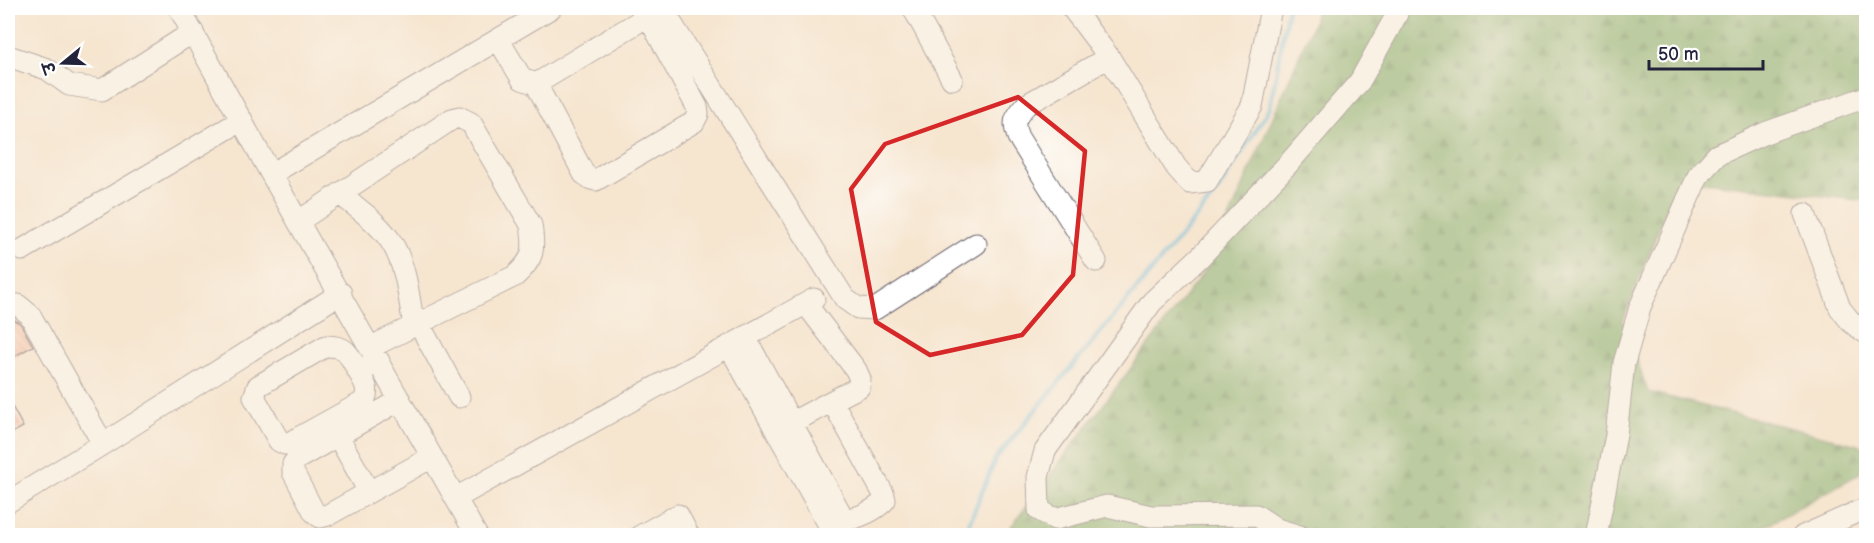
<svg xmlns="http://www.w3.org/2000/svg" width="1874" height="543" viewBox="0 0 1874 543" font-family="'Balsamiq Sans','Playpen Sans Deva',sans-serif">
  <defs>
    <pattern id="forest-firs" width="22" height="20" patternUnits="userSpaceOnUse" patternTransform="scale(1.5)"><rect width="22" height="20" fill="#77ac68"/><path d="M5 1l3.5 6h-7zM16 11l3.5 6h-7z" fill="#618c57"/></pattern>
    <pattern id="building-back-hatch" width="6" height="6" patternUnits="userSpaceOnUse" patternTransform="scale(1.5)"><rect width="6" height="6" fill="#f6a586"/><path d="M-1 5l2 2M0 0l6 6M5-1l2 2" fill="none" stroke="#c7866f"/></pattern>
  </defs>
  <rect width="100%" height="100%" fill="#fff"/>
  <filter id="ink" filterUnits="userSpaceOnUse"><feTurbulence type="fractalNoise" baseFrequency=".0167" numOctaves="2"/><feDisplacementMap in="SourceGraphic" scale="12" xChannelSelector="R" yChannelSelector="G"/><feConvolveMatrix kernelMatrix="1 2 1 2 8 2 1 2 1" color-interpolation-filters="sRGB"/></filter>
  <filter id="wash" filterUnits="userSpaceOnUse"><feTurbulence type="fractalNoise" baseFrequency=".008" numOctaves="4" result="noise"/><feDisplacementMap in="SourceGraphic" scale="24" xChannelSelector="R" yChannelSelector="G"/><feGaussianBlur stdDeviation="1.35" result="paint"/><feColorMatrix in="noise" values="0 0 0 0 0 0 0 0 0 0 0 0 0 0 0 0 0 1.4 0 .05"/><feComposite in="paint" operator="in"/></filter>
  <g filter="url(#wash)">
    <rect width="100%" height="100%" fill="#f6e5cf"/>
    <!-- forest -->
    <path fill="url(#forest-firs)" stroke="#4c6752" stroke-width="1.5" d="M1316,8H1866V201L1678,179L1623,321L1648,392L1866,447V470L1749,535L1004,536L1209,265L1313,24Z"/>
    <g fill="none" stroke-linecap="round" stroke-linejoin="round">
      <!-- stream -->
      <path stroke="#61b9de" stroke-width="4.5" d="M964,536L996,458L1218,191L1270,107L1288,8"/>
    </g>
    <g id="blocks">
      <!-- building -->
      <path fill="url(#building-back-hatch)" d="M8,317L20,323L33,346L8,360Z
        M8,399L23,427L8,435Z"/>
    </g>
  </g>
  <g filter="url(#ink)">
    <use href="#blocks" fill-opacity="0" stroke="#6c666f" stroke-width="1.5"/>
    <g fill="none" stroke-linecap="round" stroke-linejoin="round">
      <!-- minor casing -->
      <g stroke="#6c666f" stroke-width="23">
        <path id="minor" d="M179,8L271,174L477,536
          M662,8L845,299L858,308L875,309L976,244
          M913,8L952,79
          M1072,8L1109,57L1176,167L1190,183L1207,181L1252,106L1271,8
          M498,39L522,79L536,84L584,174L591,179L596,180L694,122L698,114L697,107L648,16
          M8,56L47,69L69,85L102,90L193,32
          M536,84L648,16L644,8
          M271,174L551,8
          M340,194C358,209 381,224 393,245C407,269 409,300 414,326
          M1805,214L1840,308L1851,322L1866,333
          M299,221L452,119L459,117L471,123L531,225C535,250 534,259 515,276L371,347
          M22,250L242,120
          M1096,261L1018,137C1012,121 1015,118 1026,105L1109,57
          M8,304L18,305L30,315L103,444
          M419,324L459,397
          M745,337L841,514L846,519C858,519 877,509 885,500L883,493L832,401L859,387L860,379L856,370L806,304
          M729,346L835,536
          M358,371C364,382 371,390 363,402L289,443L285,444L279,441L254,397L258,386L326,346C348,346 348,354 358,371L379,361
          M400,400L297,459L293,464V472L314,512L320,517L328,515L432,457
          M791,423L832,401
          M338,436L369,492
          M456,498L814,299
          M8,502L103,444L341,293
          M640,536L678,515L689,536
          M1300,536L1277,529L1256,515L1151,516L1107,506L1055,519L1039,510L1038,477L1045,451L1152,302L1200,257L1289,163L1360,81L1397,14V8
          M1596,536L1616,435L1624,363L1640,307L1698,176L1717,155L1765,133L1866,97
          M1803,536L1866,508"/>
      </g>
      <!-- minor -->
      <use href="#minor" stroke="#fff" stroke-width="21"/>
    </g>
  </g>
  <!-- marked area -->
  <path d="M0 0H1874V543H0ZM1018,97L1085,151L1073,275L1022,335L930,355L876,322L851,189L885,144Z" fill="#f6e5cf" fill-opacity=".55" fill-rule="evenodd"/>
  <path fill="none" stroke="#d62828" stroke-width="4.5" stroke-linejoin="round" d="M1018,97L1085,151L1073,275L1022,335L930,355L876,322L851,189L885,144Z"/>
  <!-- margin -->
  <rect width="1874" height="543" fill="none" stroke="#fff" stroke-width="30"/>
  <!-- north arrow -->
  <g transform="translate(63 63) rotate(251)" stroke="#ffffff" stroke-width="4.5" paint-order="stroke">
  <path d="M0-4.5L10 22L0 15L-10 22Z" fill="#22223b"/>
  <text y="-9" font-size="16" font-weight="bold" text-anchor="middle" fill="#22223b">उ</text>
  </g>
  <!-- scale -->
  <path d="M1649 60v9h114v-9" fill="none" stroke="#22223b" stroke-width="3"/>
  <text x="1658" y="60" font-size="18" fill="#22223b" stroke="#ffffff" stroke-width="4.5" paint-order="stroke">50 m</text>
</svg>
